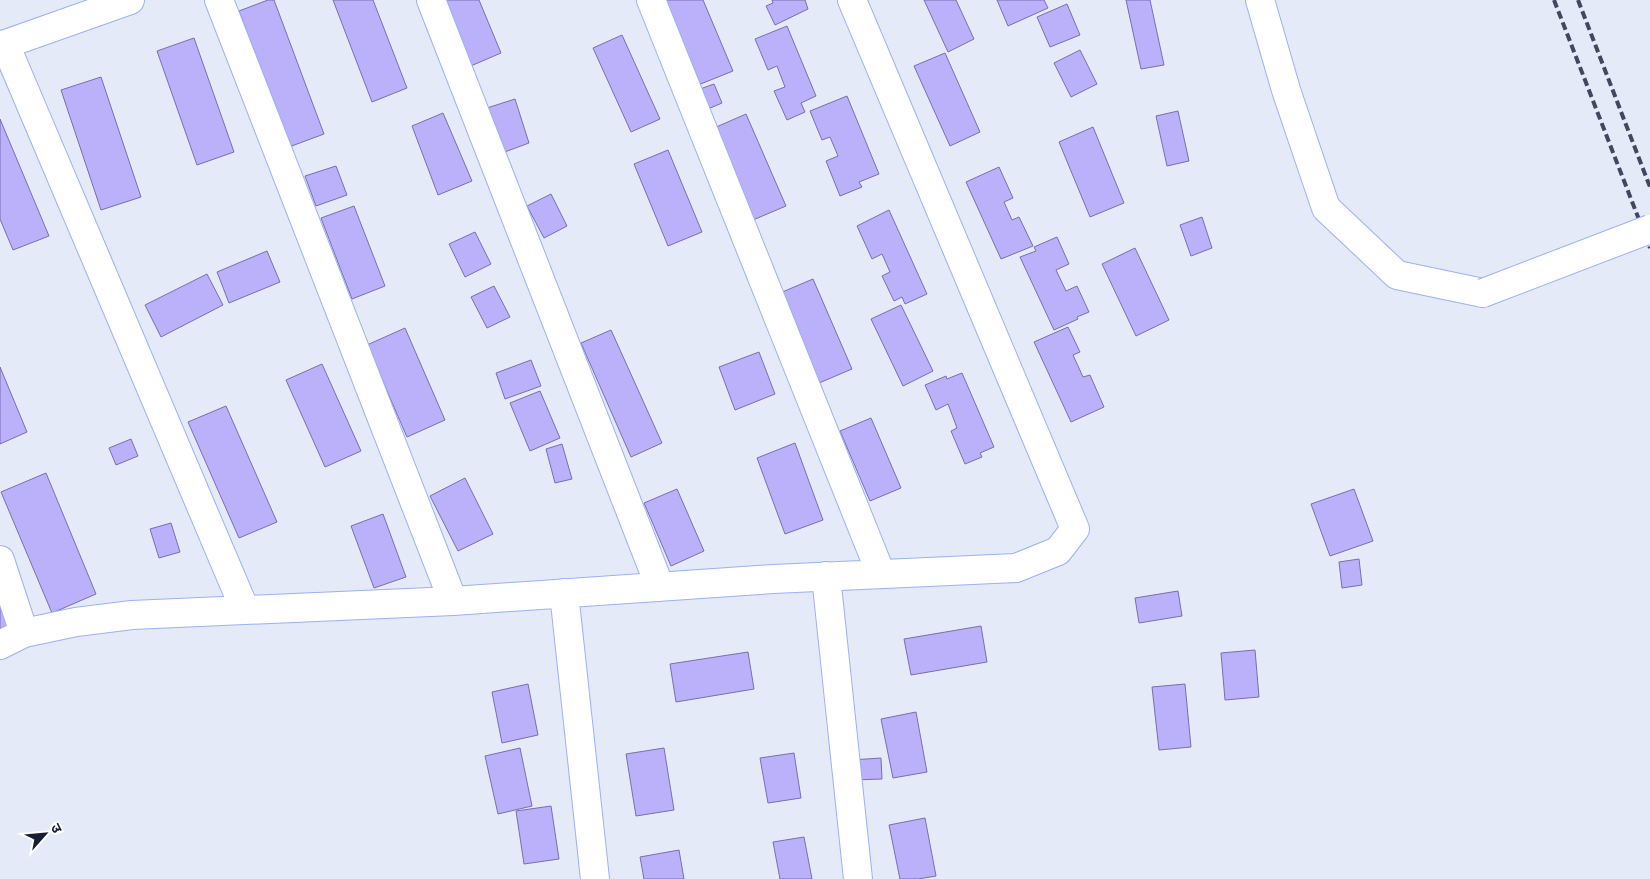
<svg xmlns="http://www.w3.org/2000/svg" width="1650" height="879" viewBox="0 0 1650 879" font-family="'Fira Sans','Noto Sans Devanagari',sans-serif">
  <rect width="100%" height="100%" fill="#e5eaf9"/>
  <!-- building -->
  <path fill="#bbb0fa" stroke="#796db1" d="M268,0H274L324,134L289,147L239,11Z
    M333,0H373L407,88L372,102Z
    M438,0H479L501,53L466,68Z
    M662,0H703L733,71L698,85Z
    M772,0H805L808,9L775,25L766,6L773,3Z
    M924,0H956L974,39L948,52Z
    M997,0H1044L1048,8L1008,26Z
    M1126,0H1150L1164,65L1141,69Z
    M1067,4L1080,35L1050,47L1037,17Z
    M787,26L816,96L801,103L805,112L787,120L774,91L785,87L777,66L768,70L755,39Z
    M622,35L660,119L631,132L593,48Z
    M194,38L234,152L197,165L157,51Z
    M1080,50L1097,84L1071,97L1054,63Z
    M945,53L980,132L950,146L914,66Z
    M101,77L141,197L101,210L61,90Z
    M714,84L722,103L708,109L700,89Z
    M847,96L879,174L859,182L862,187L840,196L826,161L838,156L830,137L822,140L810,111Z
    M515,99L529,143L502,153L487,108Z
    M1178,111L1189,161L1167,166L1156,116Z
    M443,113L472,181L438,195L412,126Z
    M746,114L786,206L753,220L714,128Z
    M0,119L49,236L13,250L0,219Z
    M1093,127L1124,203L1090,217L1059,142Z
    M668,150L702,232L668,246L634,164Z
    M336,166L347,195L316,206L305,176Z
    M999,167L1013,198L1004,202L1012,220L1019,217L1033,246L1001,259L966,182Z
    M551,194L567,226L544,238L527,206Z
    M354,206L385,286L352,299L321,218Z
    M889,210L927,294L905,304L902,297L894,301L882,276L890,272L882,254L872,259L857,226Z
    M1202,217L1212,248L1191,256L1180,225Z
    M475,232L491,264L465,277L449,244Z
    M1057,237L1069,264L1056,270L1066,291L1077,286L1089,312L1077,317L1078,319L1054,330L1020,257L1036,251L1034,247Z
    M1135,248L1169,320L1136,336L1102,264Z
    M267,251L280,282L229,303L217,272Z
    M207,274L223,305L161,337L145,305Z
    M813,279L852,369L819,383L780,293Z
    M494,286L510,317L487,328L471,297Z
    M901,305L933,371L903,386L871,319Z
    M1068,327L1080,352L1073,355L1083,377L1090,375L1104,407L1071,422L1034,342Z
    M405,328L445,420L407,437L367,345Z
    M611,330L662,443L631,457L581,343Z
    M759,352L775,394L735,410L719,367Z
    M531,360L541,386L505,399L496,373Z
    M322,364L361,451L325,467L286,380Z
    M0,367L27,432L0,444Z
    M962,373L994,447L980,453L982,457L965,464L951,431L957,428L948,404L936,410L925,385L946,376L947,379Z
    M540,391L560,438L530,451L510,403Z
    M226,406L277,522L239,538L188,422Z
    M871,418L901,488L870,501L840,431Z
    M131,439L138,456L116,465L109,448Z
    M795,443L823,520L785,534L757,458Z
    M562,444L572,479L555,483L546,449Z
    M46,473L96,594L52,613L1,492Z
    M465,478L493,534L458,551L430,496Z
    M677,489L704,551L671,566L644,503Z
    M1354,489L1373,541L1330,556L1311,504Z
    M383,514L406,577L374,588L351,526Z
    M171,523L180,552L159,558L150,529Z
    M1359,559L1362,585L1342,588L1339,562Z
    M1178,591L1182,616L1139,623L1135,598Z
    M0,604L9,626L0,630Z
    M981,626L987,662L911,675L904,639Z
    M1255,650L1259,697L1225,700L1221,653Z
    M748,652L754,689L676,702L670,664Z
    M528,684L538,735L502,743L492,692Z
    M1185,684L1191,747L1159,750L1152,687Z
    M916,712L927,772L893,778L881,719Z
    M520,748L532,806L498,814L485,756Z
    M664,748L674,810L636,816L626,754Z
    M794,753L801,798L768,803L760,758Z
    M881,758L882,779L852,780L851,760Z
    M551,806L559,859L524,864L516,811Z
    M925,818L936,876L918,879H900L889,825Z
    M804,837L812,879H780L773,842Z
    M679,850L684,879H644L640,857Z"/>
  <g fill="none" stroke-linecap="round" stroke-linejoin="round">
    <!-- street casing -->
    <g stroke="#9bb0f7" stroke-width="30">
      <path id="street" d="M219,0L453,601
        M431,0L660,587
        M651,0L881,574
        M5,44L245,610
        M0,46L130,0
        M0,560L24,633
        M826,576L858,879
        M564,593L595,879
        M0,645L24,633L76,622L132,615L453,601L773,579L1016,568L1058,551L1075,529L852,0"/>
    </g>
    <!-- secondary casing -->
    <g stroke="#9bb0f7" stroke-width="30">
      <path id="secondary" d="M1260,0L1286,90L1326,208L1397,275L1483,293"/>
    </g>
    <!-- street -->
    <use href="#street" stroke="#fff" stroke-width="28"/>
    <!-- secondary -->
    <use href="#secondary" stroke="#fff" stroke-width="28"/>
    <!-- rail -->
    <path stroke="#40475e" stroke-width="4" stroke-dasharray="8 4" stroke-linecap="butt" d="M1554,0L1650,248
      M1578,0L1650,187"/>
    <!-- secondary-bridge casing -->
    <g stroke="#9bb0f7" stroke-width="30" stroke-linecap="butt">
      <path id="secondary-bridge" d="M1483,293L1650,229"/>
    </g>
    <!-- secondary-bridge -->
    <use href="#secondary-bridge" stroke="#fff" stroke-width="28"/>
  </g>
  <!-- north arrow -->
  <g transform="translate(45 834) rotate(63)" stroke="#ffffff" stroke-width="4" paint-order="stroke">
  <path d="M0-4L9 19L0 12L-9 19Z" fill="#161d37"/>
  <text y="-8" font-size="14" font-weight="bold" text-anchor="middle" fill="#161d37">उ</text>
  </g>
</svg>
